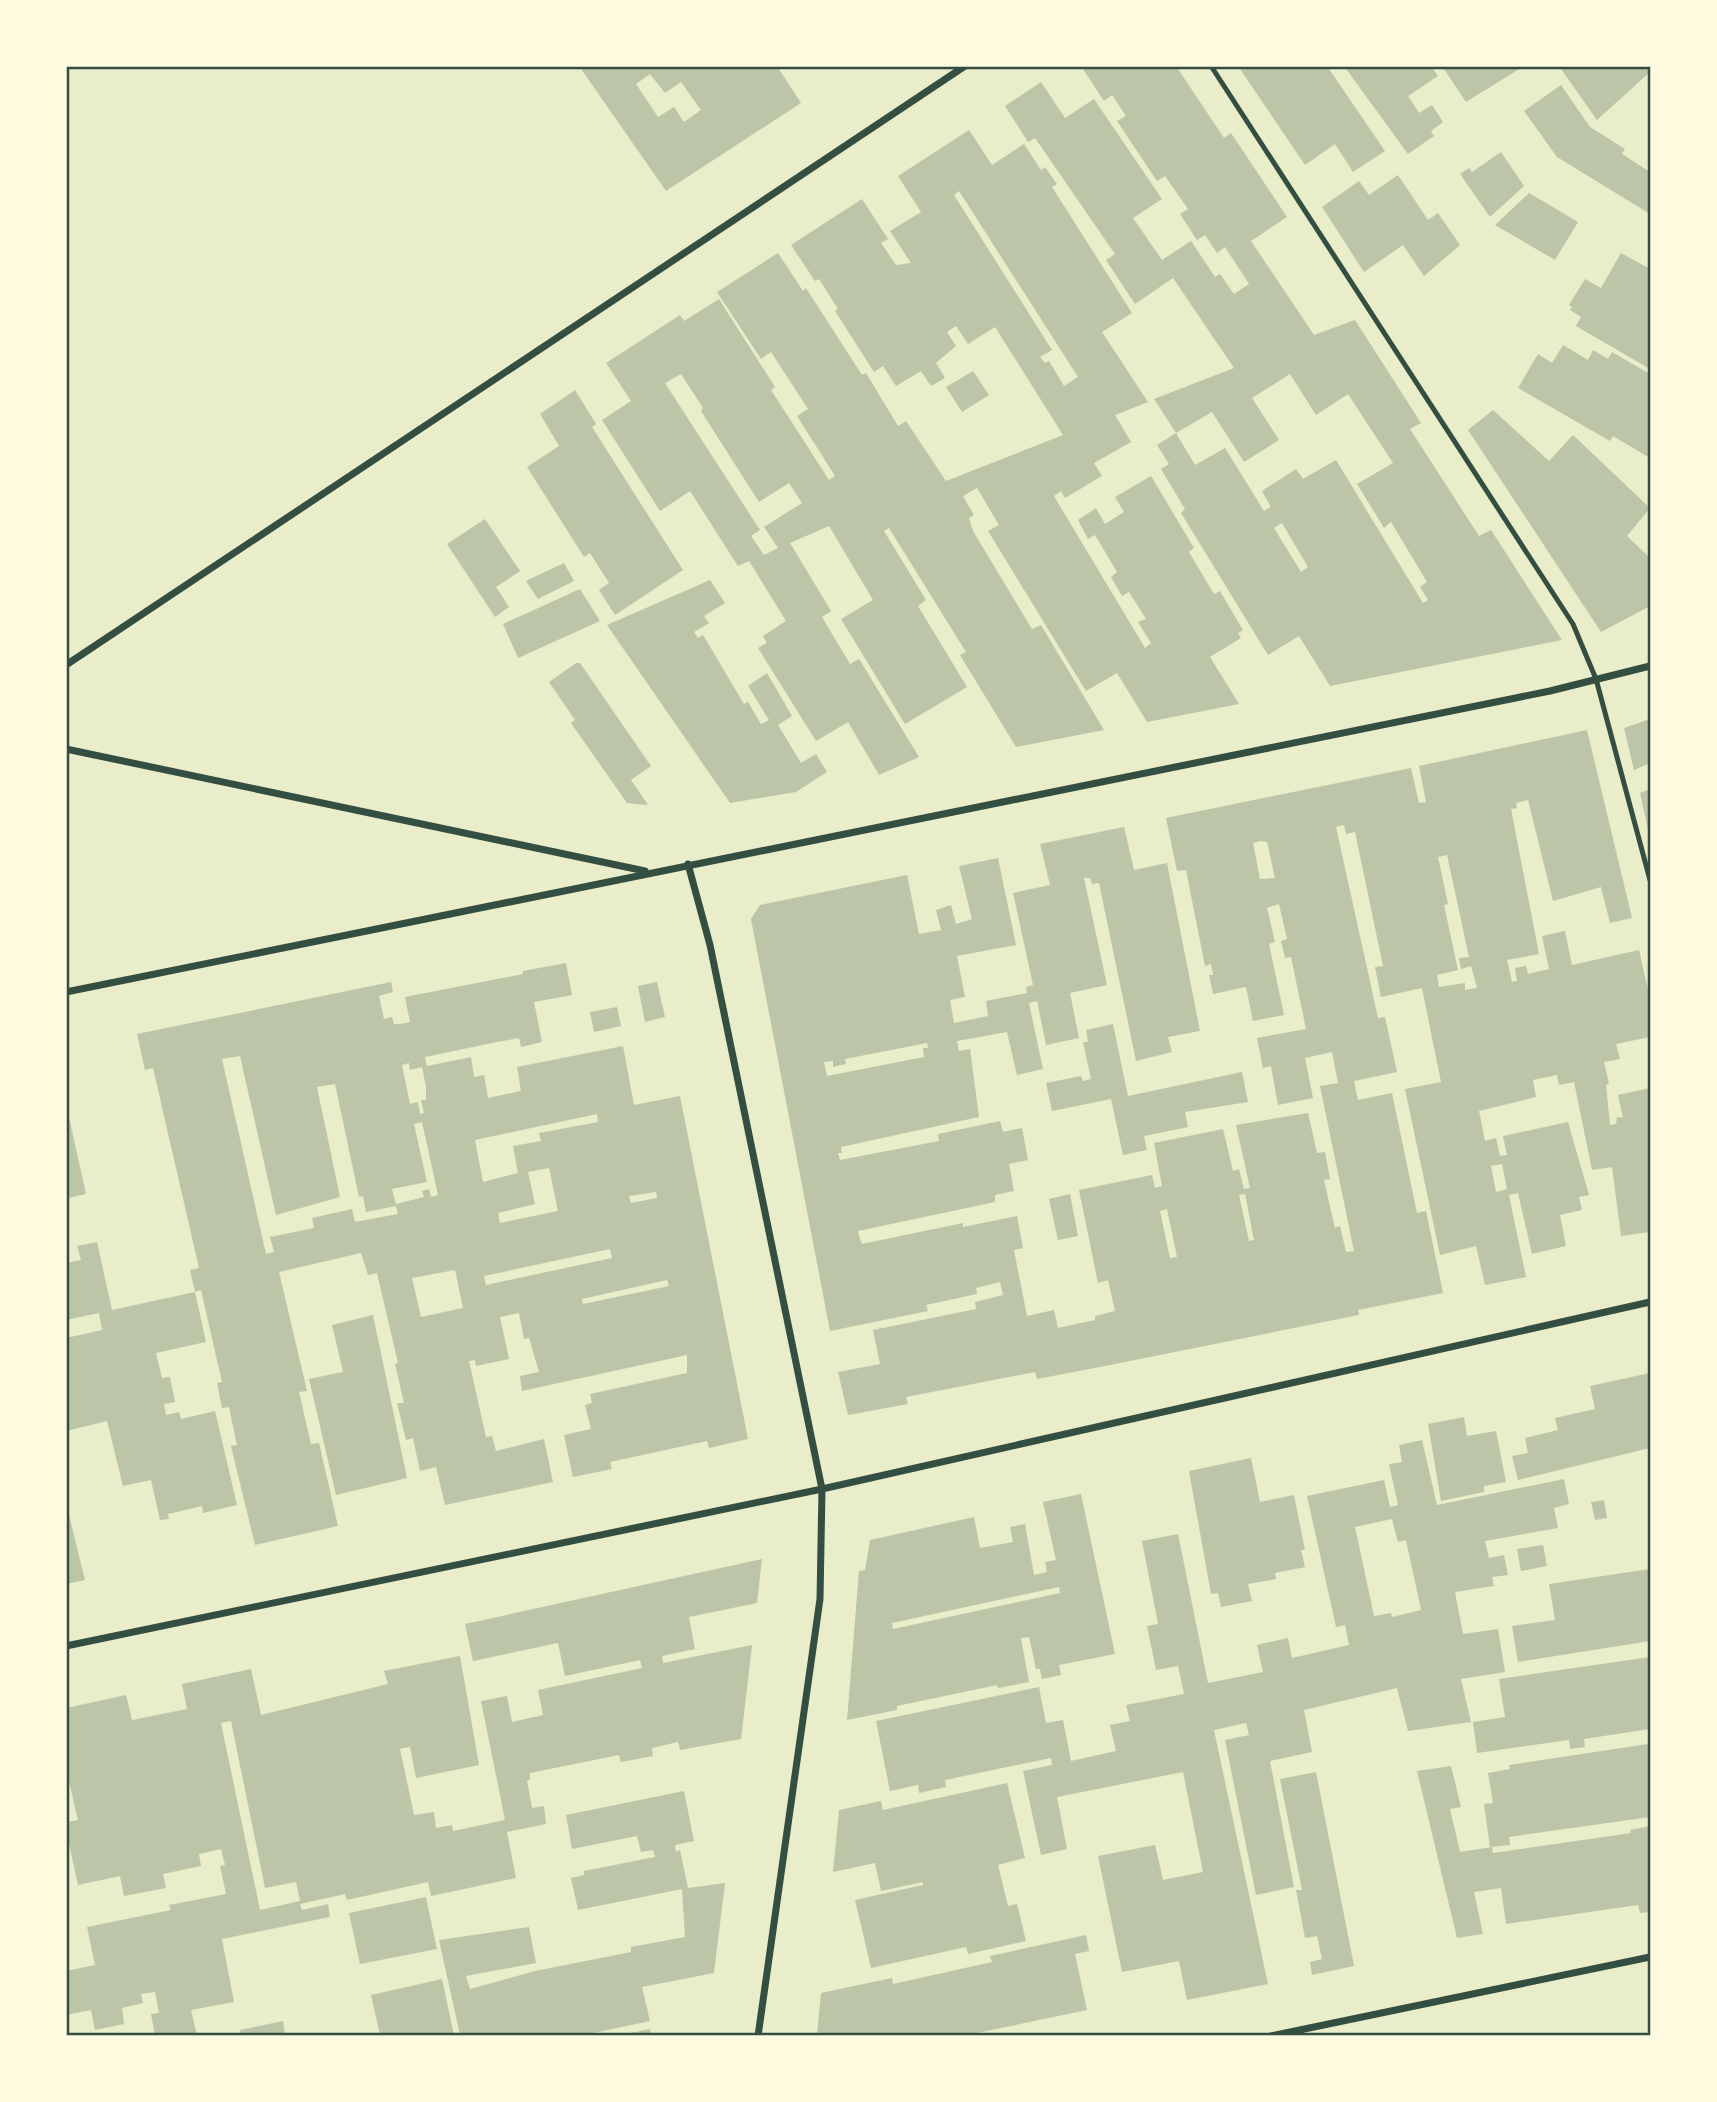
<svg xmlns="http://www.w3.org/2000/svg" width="1717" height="2102" viewBox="0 0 1717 2102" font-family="Raleway,sans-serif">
  <rect width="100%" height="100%" fill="#e9edc9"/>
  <!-- building -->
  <path fill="#bcc5a7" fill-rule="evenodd" d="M579,66H777L801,103L666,191ZM650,74L665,93L681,82L701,110L684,122L674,107L658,117L636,84Z
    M1081,66H1176L1224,138L1231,133L1287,217L1251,241L1314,335L1355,320L1421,423L1410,429L1479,536L1491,530L1562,640L1330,686L1299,636L1268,655L1181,513L1185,509L1161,469L1169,464L1157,445L1176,433L1154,399L1234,368L1173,278L1135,304L1106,260L1115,254L1035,138L1028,142L1005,106L1041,82L1065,118L1094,99L1162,199L1133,218L1162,260L1191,241L1215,277L1220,274L1234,294L1249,284L1225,247L1217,253L1205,235L1197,240L1180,214L1188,209L1165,176L1157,181L1117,121L1126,116L1112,95L1104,101ZM1290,374L1316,415L1348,394L1393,463L1357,484L1384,528L1391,522L1427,582L1420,587L1428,600L1423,603L1336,460L1303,479L1296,469L1262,491L1271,507L1264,511L1225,448L1195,465L1176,433L1212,412L1244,462L1279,440L1252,398ZM1282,523L1308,567L1301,572L1274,528Z
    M1238,66H1327L1385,151L1353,172L1335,144L1305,165Z
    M1344,66H1431L1438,76L1408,96L1419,113L1432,105L1443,122L1431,131L1434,136L1408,154Z
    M1442,66H1524L1466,102Z
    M1559,66H1650V72L1597,120Z
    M1561,85L1590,127L1625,149L1622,154L1650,172V214L1557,157L1524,111Z
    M969,130L992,165L1024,144L1041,170L1045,167L1057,184L1052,187L1132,313L1102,332L1148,402L1115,415L1131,442L1094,463L1102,476L1065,498L1061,491L1054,496L1145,648L1151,643L1138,622L1146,619L1129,592L1122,596L1111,577L1117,572L1095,535L1088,539L1078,520L1096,508L1105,524L1124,512L1115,497L1151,476L1194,548L1189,552L1214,594L1220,591L1243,630L1238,633L1241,638L1210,657L1239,704L1147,722L1117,673L1086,691L988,531L999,525L977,488L963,496L974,515L969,518L973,531L1032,629L1041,625L1104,730L1016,747L960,655L966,652L889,528L884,531L926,600L918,606L967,687L905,724L841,619L873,600L829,526L790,543L831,611L822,617L850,664L859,659L919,757L879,775L848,722L816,741L758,648L767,643L763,636L786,621L749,561L738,566L690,491L660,511L602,420L631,401L606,363L680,315L684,321L719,299L775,387L771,390L829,480L835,476L797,416L808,409L771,352L761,359L717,292L778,253L803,291L806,288L862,375L866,373L898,426L906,421L946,481L1063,435L995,327L968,344L956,326L947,332L956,346L936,363L945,378L931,386L921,371L896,386L883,366L874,372L835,311L838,309L819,279L815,281L791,245L862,199L888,239L881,243L896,265L911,263L890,231L921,212L898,176ZM959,191L1078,377L1064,386L1049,361L1045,363L1040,357L1052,350L954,195ZM681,374L703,408L701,411L759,502L789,483L802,503L764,527L778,548L764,555L751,536L760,530L665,383Z
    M1501,152L1524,186L1490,217L1460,174L1469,168L1472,172Z
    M1398,175L1428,220L1438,213L1460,245L1424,276L1403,245L1364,272L1322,207L1359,181L1369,195Z
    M1529,193L1578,222L1555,260L1495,225Z
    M1621,253L1650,269V369L1576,326L1581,317L1570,310L1572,307L1569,305L1585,279L1601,288Z
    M1563,345L1588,360L1593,350L1608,359L1612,352L1650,374V458L1613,436L1610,441L1518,388L1538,354L1552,363Z
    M973,371L989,395L962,412L946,387Z
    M575,390L596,424L592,427L683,570L615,615L599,590L609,583L590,553L584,557L527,467L559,446L540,414Z
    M1493,410L1549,461L1573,435L1650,508L1627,536L1650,558V606L1601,632L1468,430Z
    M485,519L520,571L496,587L509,607L495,617L447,544Z
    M564,563L574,581L538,599L526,581Z
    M710,580L725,603L704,616L709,623L694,632L698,638L703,635L744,704L748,702L761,724L769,720L748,686L767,673L792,716L778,725L801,763L816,754L827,772L796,792L730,803L607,625Z
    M580,589L600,621L518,658L503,624Z
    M576,663H580L651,766L631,780L648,805L627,803L571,723L575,720L549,682Z
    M1650,719V763L1634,770L1624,728Z
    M1587,730L1632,918L1610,923L1601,887L1553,901L1528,800L1516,803L1517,808L1511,809L1539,954L1507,960L1512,982L1517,981L1515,968L1526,966L1528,974L1549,969L1542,936L1565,931L1572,965L1639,950L1650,999V1037L1616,1044L1620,1059L1604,1062L1609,1084L1606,1085L1610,1125L1616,1124L1617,1117L1623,1118L1618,1095L1650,1088V1232L1621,1236L1612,1167L1592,1170L1574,1082L1559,1085L1557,1075L1533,1080L1536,1097L1479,1111L1485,1141L1496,1138L1500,1156L1507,1155L1503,1136L1568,1122L1589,1195L1579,1197L1582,1210L1560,1215L1566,1246L1532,1254L1518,1193L1509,1195L1526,1277L1485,1285L1476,1246L1440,1255L1405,1089L1441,1082L1422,988L1381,997L1375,967L1383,966L1355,832L1346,834L1344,825L1336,827L1378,1018L1385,1017L1397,1072L1354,1081L1358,1100L1392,1093L1417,1213L1426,1211L1443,1293L1358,1310L1359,1315L1105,1366L1037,1379L1035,1372L906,1397L908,1404L848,1415L838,1372L880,1364L873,1330L976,1309L975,1302L1003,1295L1000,1282L976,1288L977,1294L926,1305L928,1311L830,1331L751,919L760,905L907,875L919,934L941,930L936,910L951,905L956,924L972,919L959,866L998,858L1016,945L957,956L965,997L950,1000L954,1023L988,1016L986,1001L1027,993L1026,987L1033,985L1013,893L1050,885L1040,844L1124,827L1134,870L1167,863L1200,1031L1168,1037L1172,1052L1136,1061L1099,883L1092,884L1090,878H1084L1107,985L1070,993L1079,1038L1046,1045L1037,1001L1029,1003L1043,1069L1017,1075L1007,1032L957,1041L959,1051L970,1049L979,1117L841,1147L842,1153H838L840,1160L939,1141L938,1134L1000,1121L1003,1132L1022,1128L1028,1160L1009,1164L1014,1191L995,1195V1202L858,1231L860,1239L862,1244L963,1223V1227L1017,1216L1023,1248L1014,1250L1027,1316L1054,1310L1058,1328L1095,1320V1316L1115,1311L1108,1280L1098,1283L1079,1190L1152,1175L1155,1188L1162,1186L1154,1143L1223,1129L1233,1171L1239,1169L1244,1189L1250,1188L1236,1125L1308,1113L1317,1153L1325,1152L1330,1179L1324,1180L1335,1228L1340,1226L1346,1252L1354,1251L1320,1086L1338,1083L1332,1052L1305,1058L1313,1098L1278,1105L1271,1066L1263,1068L1257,1038L1306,1029L1291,957L1285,958L1281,941L1287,939L1279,904L1267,908L1275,942L1269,944L1284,1015L1253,1021L1246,987L1213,994L1209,975H1213L1211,964L1205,966L1186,870L1177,871L1166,818L1411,768L1419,803L1426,802L1419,766ZM1260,841L1267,842L1275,878L1260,879L1253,843ZM1447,855L1469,957L1459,958L1461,969L1471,966L1477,988L1465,990V983L1439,987L1437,975L1458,970L1444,905L1448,904L1438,857ZM927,1043L928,1048H923L924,1057L827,1076L824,1062L833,1061V1067L846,1064L845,1059ZM1502,1164L1507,1189L1496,1192L1491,1166ZM1245,1194L1254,1240L1249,1241L1239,1195ZM1167,1209L1177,1257L1170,1258L1160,1211Z
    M1650,789V834H1649L1640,793Z
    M566,963L572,995L534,1002L542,1042L521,1047L519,1038L497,1042L425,1057L427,1066L471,1057L474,1077L484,1075L488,1098L521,1091L517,1067L623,1046L634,1105L680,1096L748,1439L709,1448L707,1441L610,1462L612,1469L573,1477L564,1435L591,1429L585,1405L592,1403L590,1394L687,1373V1355L522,1391L520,1376L539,1372L529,1338L524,1339L519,1313L500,1317L509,1359L476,1366L475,1360L469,1361L486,1437L492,1436L496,1451L544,1439L553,1482L445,1505L436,1467L420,1471L413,1438L406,1440L397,1403H404L395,1364L398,1363L377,1273L368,1275L361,1253L279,1272L307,1391L299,1392L311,1444L319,1443L338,1526L255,1545L231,1446L237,1445L229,1407L222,1408L217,1383L222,1382L201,1290L195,1292L206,1342L156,1353L162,1378L170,1377L175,1402L164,1404L166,1415L179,1412L181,1419L215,1411L237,1505L203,1513L202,1506L168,1514L169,1519L160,1520L151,1480L123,1486L107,1421L66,1431V1338L102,1330L99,1313L66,1320V1263L81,1260L77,1246L97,1242L112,1310L195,1292L190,1270L199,1268L153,1068L145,1070L137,1034L391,982L393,992L379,996L384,1019L392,1017L394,1024H400L410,1022L405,997L523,974V971ZM240,1056L276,1215L340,1197L317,1087L335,1084L359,1197L363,1196L366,1212L396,1206L398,1214L355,1222L352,1209L312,1218L314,1228L270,1237L274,1252L266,1254L222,1059ZM409,1063L410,1070L422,1067L426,1087V1100H421L424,1113L420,1114L418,1102L410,1104L402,1065ZM597,1114L598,1122L539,1133L541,1141L513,1146L518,1173L483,1182L475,1140ZM422,1122L438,1195L431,1197L429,1189L422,1191L424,1197L396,1204L392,1189L427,1182L414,1124ZM549,1168L558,1211L500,1223L498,1213L535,1204L528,1172ZM656,1192L657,1198L631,1203L629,1196ZM610,1249L612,1258L486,1285L484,1276ZM455,1270L463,1308L421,1317L412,1278ZM667,1280L669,1286L583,1304L582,1299Z
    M657,982L665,1017L645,1022L638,986Z
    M617,1007L621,1026L594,1032L590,1012Z
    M1113,1024L1128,1096L1242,1072L1248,1102L1185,1112L1188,1127L1144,1136L1147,1150L1123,1155L1111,1099L1052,1111L1046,1083L1081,1076L1083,1081L1091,1079L1083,1042H1088L1086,1030Z
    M68,1113L86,1194L68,1198L66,1190Z
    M1070,1194L1078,1236L1058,1240L1049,1199Z
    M373,1315L407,1478L336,1495L309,1379L343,1372L332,1325Z
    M1650,1373V1448L1518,1480L1512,1456L1528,1453L1525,1438L1558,1430L1555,1418L1595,1409L1590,1386Z
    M1464,1417L1467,1436L1496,1431L1506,1482L1484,1486V1492L1441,1501L1428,1424Z
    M1422,1440L1437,1505L1564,1479L1569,1504L1554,1508L1558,1528L1485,1541L1489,1558L1504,1555L1508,1575L1492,1577L1494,1586L1455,1592L1463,1634L1498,1629L1505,1672L1461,1679L1471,1722L1408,1731L1397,1688L1304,1710L1312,1752L1270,1761L1294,1887L1256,1895L1225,1740L1249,1735L1246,1723L1214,1730L1268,1984L1187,2000L1179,1961L1122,1972L1098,1856L1155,1845L1163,1880L1203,1872L1183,1772L1057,1797L1067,1849L1041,1855L1023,1771L1052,1765L1051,1758L945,1780L946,1787L919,1793L918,1785L890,1791L876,1721L1039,1687L1046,1723L1063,1720L1071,1761L1116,1751L1110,1725L1130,1721L1126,1705L1184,1694L1178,1666L1156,1670L1147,1626L1158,1624L1142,1541L1178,1534L1208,1683L1263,1672L1257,1645L1288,1638L1292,1658L1349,1645L1345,1625L1336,1627L1307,1496L1384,1480L1390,1507L1398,1505L1389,1464L1402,1462L1399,1445ZM1392,1519L1398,1542L1406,1540L1421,1610L1392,1617L1391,1613L1374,1616L1355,1527Z
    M1251,1458L1260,1502L1294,1495L1305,1550H1301L1305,1567L1275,1573L1276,1579L1248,1584L1252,1601L1221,1607L1218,1593L1211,1594L1189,1471Z
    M1081,1494L1115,1654L1059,1665L1061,1675L1042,1679L1040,1669H1036L1029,1637L1021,1638L1029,1682L998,1688L997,1685L897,1706V1710L847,1720L859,1571L865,1570L870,1540L974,1517L980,1548L1013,1542L1010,1527L1025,1524L1034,1575L1047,1572L1045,1562L1056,1560L1043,1502ZM1059,1587L1060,1593L893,1629L892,1623Z
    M1604,1500L1607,1518L1595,1520L1591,1502Z
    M66,1503L85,1580L66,1584Z
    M1543,1545L1547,1566L1521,1571L1517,1549Z
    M762,1559L757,1603L689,1617L695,1649L662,1656L663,1663L752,1645L741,1739L680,1750L678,1742L652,1748L653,1756L621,1762L619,1755L530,1773V1780H527L532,1808L544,1806L546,1824L507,1832L516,1878L431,1896L428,1882L347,1900L345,1894L300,1904L302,1910L328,1904L330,1917L222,1939L234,2002L191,2010L197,2035H155L151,2014L159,2013L155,1992L141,1994L143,2003L122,2008L124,2024L95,2030L91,2010L66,2015V1971L95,1965L87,1927L171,1910L169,1905L226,1894L220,1866L225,1865L221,1849L199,1854L201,1866L163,1874L166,1888L124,1896L120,1876L78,1885L66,1830V1822L78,1820L66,1769V1708L126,1695L132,1720L187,1709L182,1684L251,1669L261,1715L388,1684L384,1671L460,1656L479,1765L416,1778L410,1747L400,1749L414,1815L434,1812L436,1828L452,1825L453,1831L505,1820L481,1701L507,1696L512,1722L543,1715L538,1690L642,1668L640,1660L565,1676L558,1643L473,1661L465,1624ZM231,1721L265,1888L296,1882L300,1901L260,1910L221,1723Z
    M1650,1569V1641L1518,1662L1512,1626L1555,1620L1549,1584Z
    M1650,1657V1729L1584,1739L1585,1747L1570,1749L1569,1740L1477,1753L1473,1722L1505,1717L1499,1679Z
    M1648,1744L1650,1817L1509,1837L1510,1845L1490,1847L1484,1804L1493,1803L1488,1773L1510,1769L1509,1765Z
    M1451,1766L1461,1807L1450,1809L1460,1852L1492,1847L1493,1853L1631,1833L1630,1830L1650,1826V1912L1640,1913L1638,1905L1506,1924L1501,1888L1474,1892L1483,1934L1457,1938L1417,1771Z
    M1316,1772L1354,1966L1312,1975L1310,1962L1322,1959L1317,1936L1305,1938L1296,1890H1302L1280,1779Z
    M1007,1783L1025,1858L998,1865L1008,1906L1017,1904L1026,1941L968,1954L966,1947L871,1968L855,1900L923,1885V1882L881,1891L875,1863L833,1872L839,1810L881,1801L883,1810Z
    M684,1791L694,1841L675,1845L676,1852L680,1850L688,1888L725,1883L714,1973L642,1987L650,2021L584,2035H460L439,1940L529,1927L536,1963L466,1976L470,1989L535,1971L631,1952V1947L685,1937L682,1889L578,1910L571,1878L584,1875V1871L655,1857L653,1850L641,1852L637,1836L572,1849L566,1815Z
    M426,1897L437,1949L360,1964L349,1913Z
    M1086,1935L1089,1951L1075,1954L1087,2010L967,2035H817L821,1993L892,1978L893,1984L992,1962L990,1956Z
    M442,1979L454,2035H380L371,1995Z
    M283,2021L285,2035H241L240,2030Z
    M650,2029L651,2035H625V2034Z"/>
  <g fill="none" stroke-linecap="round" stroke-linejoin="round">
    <!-- service -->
    <path stroke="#344e41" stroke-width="5" d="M1211,66L1573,624L1596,679L1650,880"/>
    <!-- minor -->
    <path stroke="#344e41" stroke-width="7" d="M66,665L965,66
      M66,749L645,871
      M688,864L710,945L822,1489L820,1599L758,2036
      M66,992L1550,691L1650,666
      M66,1646L822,1489L1650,1302
      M1271,2036L1650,1957"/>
  </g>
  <!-- border -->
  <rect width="1717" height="2102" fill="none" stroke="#fefae0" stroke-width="136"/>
  <rect x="68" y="68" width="1581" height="1966" fill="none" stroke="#344e41" stroke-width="2.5"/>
</svg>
